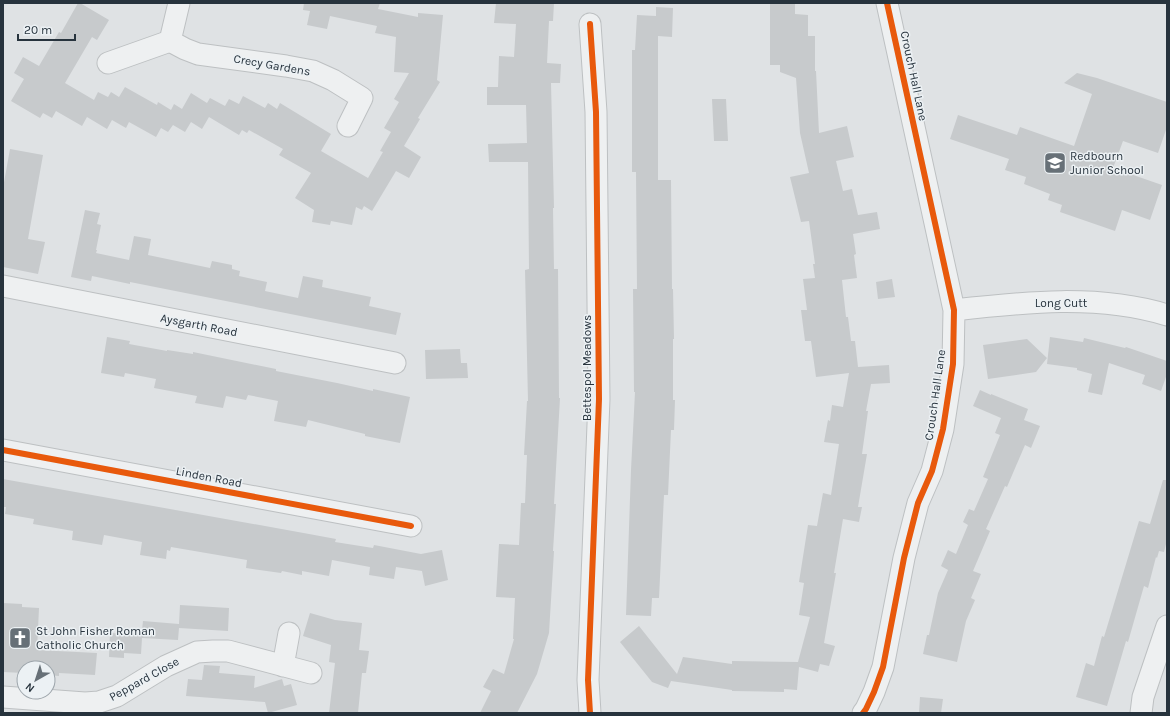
<svg xmlns="http://www.w3.org/2000/svg" width="1170" height="716" viewBox="0 0 1170 716" font-family="Karla,sans-serif">
  <rect width="100%" height="100%" fill="#dfe2e4"/>
  <!-- building -->
  <path fill="#c7cacc" d="M78,3H80L109,20L97,40L92,37L65,83L94,100L98,92L108,97L111,92L119,97L125,87L157,105L158,102L171,110L174,104L182,109L191,93L207,103L210,98L225,106L229,99L239,104L243,96L265,108L268,103L277,109L280,103L331,134L321,151L368,178L383,152L380,151L391,132L384,128L399,102L394,99L409,73L394,72L396,37L375,33L377,26L330,16L327,29L307,25L310,11L303,10L304,3H380L378,9L418,17V13L443,15L437,80L440,82L418,118L420,119L404,146L421,157L409,178L396,171L372,211L364,206L362,210L356,207L352,225L331,221L330,225L312,222L314,210L295,198L311,173L279,155L283,149L249,130L247,133L242,130L239,135L209,117L202,129L191,122L185,132L173,125L168,132L161,128L156,137L129,122L126,128L112,120L107,129L87,117L82,126L56,111L52,118L43,113L40,118L11,101L24,79L14,73L23,57L39,66L59,32L61,33Z
    M496,3H554L553,21H549L547,63L561,64L560,83H551L554,208H553L554,269H558L559,398H560L554,504H556L553,551H554L549,633L537,674L517,713H480L491,691L483,687L493,669L504,674L514,639H513L515,598L496,597L499,544L519,545L521,503H525L527,455H524L527,401H528L525,270L529,269L528,162H489L488,144L527,143L526,105H487V87H498L499,56L514,57L516,24L494,23Z
    M770,3H795V14L808,15V36H815V71H816L819,133L847,126L854,157L836,161L843,191L852,189L858,215L877,212L880,229L853,234L856,254L854,255L857,278L842,280L846,317H848L851,341H855L858,367L889,365L890,383L871,384L866,411H868L862,454H867L858,507H862L859,522L843,519L834,573H836L824,643L835,646L829,666L820,664L818,672L799,667L797,690L784,689V692L732,691V690L671,681L668,688L652,682L620,642L639,626L677,674L683,657L732,664V661L798,662L810,617L799,615L804,583L799,582L808,525L817,526L823,493L831,495L839,444L824,442L828,420L830,421L832,405L843,407L849,373L816,377L811,341H805L801,310H807L803,279L815,278L813,264H815L809,221L801,222L790,177L809,173L800,133L796,78L780,72V65H770Z
    M656,7L673,8L672,37L658,36V180H671L672,289H673L674,339H673V400H675L674,430H671L668,495H664L659,598H652L651,616L626,615L631,470L635,392H634L633,289H637L636,172H632V50H635L637,15L656,16Z
    M1077,73L1097,78L1167,102V127L1158,153L1123,141L1113,168L1162,185L1150,220L1122,210L1115,231L1060,212L1062,205L1048,200L1050,194L1024,184L1026,177L1005,170L1009,159L950,139L958,115L1017,135L1020,127L1074,146L1092,94L1064,83Z
    M712,99H726L728,141H714Z
    M10,149L43,155L28,239L45,242L38,274L3,267V188Z
    M85,210L100,213L97,224L101,225L96,250H97L96,253L129,260L134,236L151,239L148,255L210,268L212,261L232,265V269L240,271L239,276L267,282L265,291L298,298L303,276L323,280L322,287L371,297L369,306L401,313L396,335L130,282V284L92,276L91,281L71,277Z
    M892,279L895,297L878,299L876,282Z
    M107,337L130,341L129,344L167,351V350L193,354V352L276,369V371L337,383L373,391V389L410,397L400,443L365,436V434L308,420L306,427L274,421L278,401L248,395L246,400L226,396L223,408L195,403L197,396L154,388L156,379L125,373L124,377L101,373Z
    M1050,337L1083,342L1084,338L1125,348L1126,347L1167,361V374L1161,391L1142,384L1145,375L1109,363L1102,395L1088,392L1092,374L1077,370V368L1047,364Z
    M1027,339L1047,358L1036,372L988,379L983,345Z
    M460,349L461,363H467L468,378L426,379L425,350Z
    M980,390L991,395V394L1028,409L1024,420L1040,426L1031,448L1025,445L1007,487L1005,486L986,529L990,531L973,571L981,574L971,598L975,600L966,621L957,662L923,654L927,635H929L938,593L948,570L941,566L948,550L956,554L968,525L963,522L969,509L974,511L988,479L983,477L1000,435L995,433L1001,418L973,406Z
    M3,479L309,534L336,539L335,542L373,548L374,545L421,554L442,550L448,580L425,586L422,571L396,567L394,579L369,575L370,567L332,560L329,576L302,571V575L282,571L281,573L246,568L247,560L171,547L170,551L167,550L166,559L140,555L142,542L104,535L102,545L72,540L73,531L33,524L34,519L5,514L6,507H3Z
    M1163,480H1167V540L1164,552L1159,551L1157,558L1156,557L1148,588L1144,586L1128,642L1126,641L1107,706L1076,697L1086,663L1094,666L1102,636L1104,637L1139,521L1150,524Z
    M3,603L22,604V607L39,608L37,650L97,653L95,675L59,673V676L48,675V668H24V673L3,672Z
    M180,605L229,608L228,631L179,628L178,640L142,638L141,654L124,653V658L109,657L110,633L127,634L128,629L142,630L143,621L179,624Z
    M310,613L335,620L362,623L359,650L369,651L366,673H362L358,713H329L335,663L329,662L331,645L303,636Z
    M204,665L220,666L219,673L255,676L254,688L282,679L284,686L291,684L297,705L268,713L265,702L186,696L188,679L202,680Z
    M920,697L943,699L941,713H919Z"/>
  <g fill="none" stroke-linecap="round" stroke-linejoin="round">
    <!-- street casing -->
    <g stroke="#bdc0c2" stroke-width="23">
      <path id="street" d="M179,3L170,41L185,49L198,54L286,66L313,71L333,80L362,98L348,126
        M590,24L596,112L599,399L588,680L590,713
        M108,63L170,41
        M3,286L395,363
        M954,310C1025,302 1098,294 1167,315
        M3,450L411,526
        M283,666L289,633
        M3,697L85,703L99,702L117,696L166,666L197,652L213,651H228L311,673
        M863,713L866,709L874,692L883,667L904,558L918,503L932,471L943,429L953,364L954,310L887,3
        M1141,713L1143,697L1167,626"/>
    </g>
    <!-- street -->
    <use href="#street" stroke="#eef0f1" stroke-width="21"/>
    <!-- cycleway casing -->
    <g stroke="#ecf1f4" stroke-width="8">
      <path id="cycleway" d="M590,24L596,112L599,399L588,680L590,713
        M3,450L411,526
        M863,713L866,709L874,692L883,667L904,558L918,503L932,471L943,429L953,364L954,310L887,3"/>
    </g>
    <!-- cycleway -->
    <use href="#cycleway" stroke="#e8590c" stroke-width="6"/>
  </g>
  <!-- icons -->
  <defs>
    <g id="school-square" transform="scale(1.15)"><rect x="-9" y="-9" width="18" height="18" rx="4" fill="#677077" stroke="#ecf1f4"/><path d="M0-5L7-2L0 1L-7-2ZM-4 1L0 2.5L4 1V4Q0 6-4 4Z" fill="#fff"/></g>
    <g id="church-square" transform="scale(1.15)"><rect x="-9" y="-9" width="18" height="18" rx="4" fill="#677077" stroke="#ecf1f4"/><path d="M-1.2-6h2.4v3.5h3.3v2.4h-3.3V6h-2.4V-.1h-3.3v-2.4h3.3Z" fill="#fff"/></g>
  </defs>
  <g fill-rule="evenodd">
    <use href="#school-square" x="1055" y="163"/>
    <use href="#church-square" x="20" y="638"/>
  </g>
  <g text-anchor="middle" dominant-baseline="central" stroke-width="3" stroke-linejoin="round" paint-order="stroke">
    <!-- street labels -->
    <g font-size="12" fill="#27333d" stroke="#ecf1f4">
      <text transform="translate(272 65) rotate(10)">Crecy Gardens</text>
      <text transform="translate(914 76) rotate(78)">Crouch Hall Lane</text>
      <text x="1061" y="303">Long Cutt</text>
      <text transform="translate(199 325) rotate(11)">Aysgarth Road</text>
      <text transform="translate(587 368) rotate(-90)">Bettespol Meadows</text>
      <text transform="translate(935 395) rotate(-82)">Crouch Hall Lane</text>
      <text transform="translate(209 477) rotate(11)">Linden Road</text>
      <text transform="translate(144 679) rotate(-29)">Peppard Close</text>
    </g>
    <!-- poi labels -->
    <g font-size="12" fill="#27333d" stroke="#ecf1f4" text-anchor="start">
      <text x="1070" y="156">Redbourn<tspan x="1070" dy="14">Junior School</tspan></text>
      <text x="36" y="631">St John Fisher Roman<tspan x="36" dy="14">Catholic Church</tspan></text>
    </g>
  </g>
  <!-- border -->
  <rect width="1170" height="716" fill="none" stroke="#27333d" stroke-width="8"/>
  <!-- north arrow -->
  <g transform="translate(36 680) rotate(219)"><circle r="19" fill="#ecf1f4" stroke="#9da5ab"/>
  <path d="M0-3L7 15L0 10L-7 15Z" fill="#677077"/>
  <text y="-6" font-size="11" font-weight="bold" text-anchor="middle" fill="#27333d">N</text>
  </g>
  <!-- scale -->
  <path d="M18 34v6h57v-6" fill="none" stroke="#27333d" stroke-width="2"/>
  <text x="24" y="34" font-size="12" fill="#27333d" stroke="#ecf1f4" stroke-width="3" paint-order="stroke">20 m</text>
</svg>
